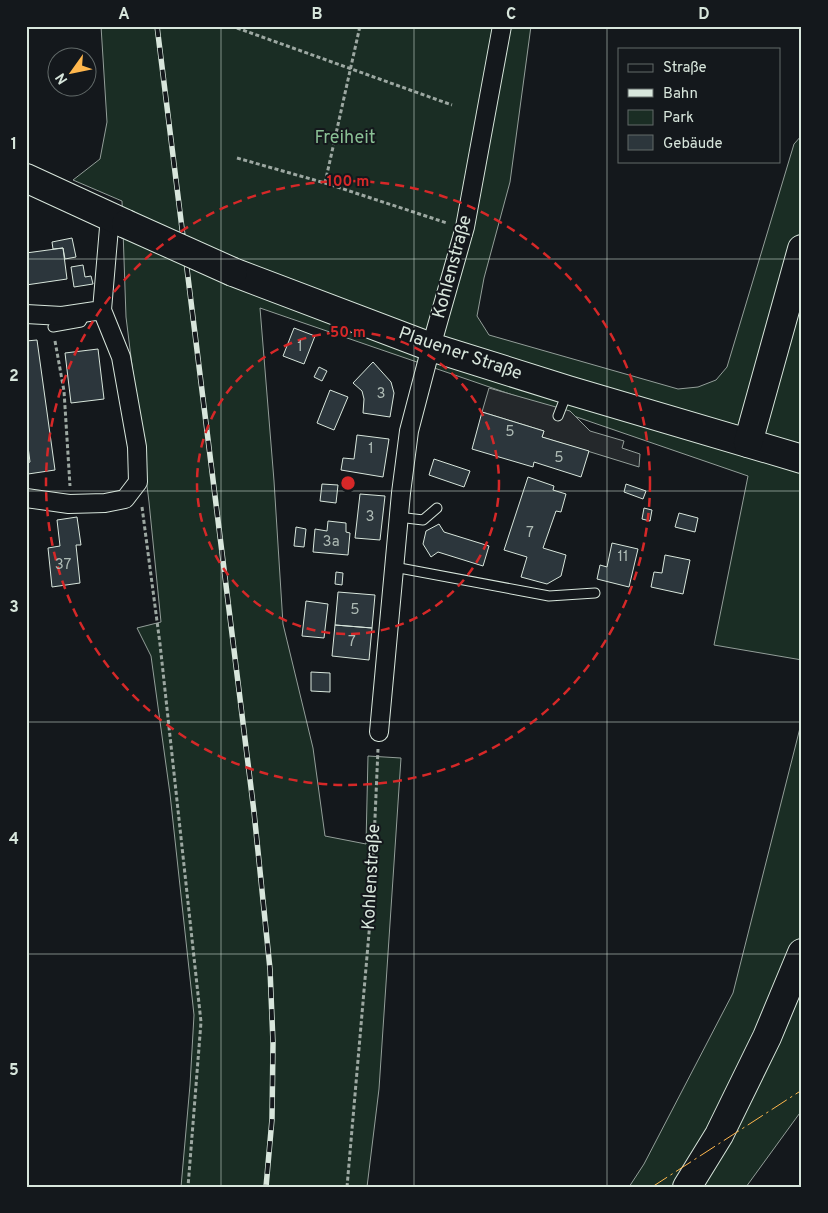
<svg xmlns="http://www.w3.org/2000/svg" width="828" height="1213" viewBox="0 0 828 1213" font-family="Overpass,sans-serif">
  <rect width="100%" height="100%" fill="#14181c"/>
  <!-- green -->
  <path fill="#1a2d24" stroke="#939e99" d="M101,26H531L510,182L484,278L477,316L489,335L678,389L698,387L716,380L727,367L794,144L802,135V660L714,645L748,476L260,308L274,481L283,624L313,748L325,836L366,844L368,756L401,758L379,1089L367,1187H181L190,1085L194,1015L170,794L151,656L137,628L161,622L149,502L126,317L122,201L73,180L100,159L107,122Z
    M802,720V1110L746,1187H629L644,1164L733,993Z"/>
  <!-- parking -->
  <path fill="#24282b" stroke="#939e99" d="M489,388L570,411L590,431L624,441L622,448L640,454L639,467L542,437L544,431L482,412Z"/>
  <!-- building -->
  <path fill="#2c363c" stroke="#d8e6dc" d="M72,238L76,257L65,259L63,248L53,249L52,242Z
    M63,248L67,279L26,285V253Z
    M83,265L85,277L91,276L93,284L74,287L71,267Z
    M294,328L315,336L304,364L283,356Z
    M37,340L55,470L28,474L27,463L30,462L26,431V341Z
    M98,349L104,399L71,403L65,353Z
    M373,362L391,382L394,393L390,417L363,413L364,399L362,391L353,383Z
    M319,367L327,371L322,381L314,377Z
    M330,390L348,397L334,430L317,423Z
    M482,412L544,431L542,437L589,451L581,477L534,462L533,467L472,449Z
    M357,435L389,439L383,477L341,470L343,458L354,459Z
    M434,459L470,471L464,487L429,475Z
    M528,477L554,486L553,490L566,494L561,512L556,511L543,548L566,555L561,576L547,584L521,577L527,557L504,550Z
    M322,484L338,485L336,503L320,501Z
    M626,484L646,491L643,499L624,492Z
    M360,494L385,496L380,540L355,538Z
    M644,508L652,510L650,521L642,519Z
    M679,513L698,518L695,532L675,527Z
    M77,517L81,545H76L80,583L52,587L48,548L60,546L57,520Z
    M328,521L346,523V532L350,533L348,555L313,552L315,529L327,531Z
    M439,524L444,532L489,546L483,566L438,552L431,557L423,544L426,531Z
    M296,527L306,529L304,547L294,546Z
    M612,543L638,549L629,587L597,579L600,565L607,567Z
    M665,555L690,560L683,594L651,587L654,572L662,573Z
    M336,572L343,573L342,585L335,584Z
    M338,592L375,595L372,628L335,625Z
    M306,601L328,604L324,638L302,636Z
    M335,625L372,628L369,660L332,656Z
    M311,672L330,673V692L311,691Z"/>
  <g fill="none" stroke-linecap="round" stroke-linejoin="round">
    <!-- service casing -->
    <g stroke="#d8e6dc" stroke-width="11">
      <path id="service" d="M53,327L81,322L86,313
        M558,416L567,393
        M398,517L423,520L437,508
        M394,567L549,596L595,593"/>
    </g>
    <!-- minor casing -->
    <g stroke="#d8e6dc" stroke-width="20">
      <path id="minor" d="M26,314L62,316L102,310L110,216
        M26,498L69,504L105,503L125,499L138,482L137,447L121,357L102,310
        M379,732L401,493L409,431L431,347L465,227L502,26"/>
    </g>
    <!-- primary casing -->
    <g stroke="#d8e6dc" stroke-width="30">
      <path id="primary" d="M26,178L126,224
        M233,272L431,347L568,390L802,459"/>
    </g>
    <!-- trunk casing -->
    <g stroke="#d8e6dc" stroke-width="30">
      <path id="trunk" d="M748,443L802,249
        M687,1187L719,1135L767,1037L802,953"/>
    </g>
    <!-- path -->
    <path stroke="#9da8a2" stroke-width="3" stroke-dasharray="4 2.5" stroke-linecap="butt" d="M237,28L452,105
      M237,158L325,183L447,223
      M325,183L360,26
      M55,341L64,391L70,486
      M142,507L160,644L201,1022L188,1187
      M347,1187L371,910L378,749"/>
    <!-- service -->
    <use href="#service" stroke="#14181c" stroke-width="9"/>
    <!-- minor -->
    <use href="#minor" stroke="#14181c" stroke-width="18"/>
    <!-- primary -->
    <use href="#primary" stroke="#14181c" stroke-width="28"/>
    <!-- trunk -->
    <use href="#trunk" stroke="#14181c" stroke-width="28"/>
    <!-- rail casing -->
    <g stroke="#d8e6dc" stroke-width="5.5">
      <path id="rail" d="M157,26L254,812L270,969L273,1043L272,1119L266,1187"/>
    </g>
    <!-- rail -->
    <use href="#rail" stroke="#14181c" stroke-width="4" stroke-dasharray="11" stroke-linecap="butt"/>
    <!-- primary-bridge casing -->
    <g stroke="#d8e6dc" stroke-width="30" stroke-linecap="butt">
      <path id="primary-bridge" d="M126,224L233,272"/>
    </g>
    <!-- primary-bridge -->
    <use href="#primary-bridge" stroke="#14181c" stroke-width="28"/>
    <!-- power -->
    <path stroke="#ffb74d" stroke-width="1" stroke-dasharray="18 4 2.5 4" stroke-linecap="butt" d="M652,1187L802,1090"/>
  </g>
  <!-- grid -->
  <path fill="none" stroke="#d8e6dc" stroke-width="1" stroke-opacity="0.55" d="M221,26V1187M414,26V1187M607,26V1187M26,259H802M26,491H802M26,722H802M26,954H802"/>
  <!-- distance rings -->
  <g fill="none" stroke="#d62828" stroke-width="2.5" stroke-dasharray="9 6">
    <circle cx="348" cy="483" r="151"/>
    <circle cx="348" cy="483" r="302"/>
  </g>
  <g text-anchor="middle" dominant-baseline="central" stroke-width="4" stroke-linejoin="round" paint-order="stroke">
    <!-- number labels -->
    <g font-size="15" fill="#adbab4">
      <text x="300" y="347">1</text>
      <text x="381" y="394">3</text>
      <text x="510" y="432">5</text>
      <text x="371" y="449">1</text>
      <text x="559" y="458">5</text>
      <text x="370" y="517">3</text>
      <text x="530" y="533">7</text>
      <text x="331" y="542">3a</text>
      <text x="623" y="557">11</text>
      <text x="63" y="565">37</text>
      <text x="355" y="610">5</text>
      <text x="352" y="642">7</text>
    </g>
    <!-- park labels -->
    <g font-size="18" fill="#8ac095" stroke="#14181c">
      <text x="345" y="138">Freiheit</text>
    </g>
    <!-- street labels -->
    <g font-size="18" fill="#d8e6dc" stroke="#14181c">
      <text transform="translate(453 267) rotate(-75)">Kohlenstraße</text>
      <text transform="translate(460 354) rotate(19)">Plauener Straße</text>
      <text transform="translate(372 877) rotate(-87)">Kohlenstraße</text>
    </g>
  </g>
  <circle cx="348" cy="483" r="8" fill="#d62828" stroke="#14181c" stroke-width="2.5"/>
  <g font-size="15" text-anchor="middle" font-weight="bold" fill="#d62828" stroke="#14181c" stroke-width="4" stroke-linejoin="round" paint-order="stroke">
    <text x="348" y="186">100 m</text>
    <text x="348" y="337">50 m</text>
  </g>
  <!-- border -->
  <rect width="828" height="1213" fill="none" stroke="#14181c" stroke-width="55"/>
  <!-- legend -->
  <rect x="618" y="48" width="162" height="115" fill="#14181c" stroke="#626a69"/>
  <rect x="628" y="64" width="25" height="8" fill="#14181c" stroke="#626a69"/>
  <text x="663" y="72" font-size="15" fill="#d8e6dc">Straße</text>
  <rect x="628" y="89" width="25" height="8" fill="#d8e6dc" stroke="#626a69"/>
  <text x="663" y="98" font-size="15" fill="#d8e6dc">Bahn</text>
  <rect x="628" y="110" width="25" height="15" fill="#1a2d24" stroke="#626a69"/>
  <text x="663" y="122" font-size="15" fill="#d8e6dc">Park</text>
  <rect x="628" y="135" width="25" height="15" fill="#2c363c" stroke="#626a69"/>
  <text x="663" y="148" font-size="15" fill="#d8e6dc">Gebäude</text>
  <!-- north arrow -->
  <g transform="translate(72 72) rotate(237)"><circle r="24" fill="#14181c" stroke="#626a69"/>
  <path d="M0-4L9 19L0 12L-9 19Z" fill="#ffb74d"/>
  <text y="-8" font-size="14" font-weight="bold" text-anchor="middle" fill="#d8e6dc">N</text>
  </g>
  <rect x="28" y="28" width="772" height="1158" fill="none" stroke="#d8e6dc" stroke-width="2"/>
  <g font-size="16" text-anchor="middle" font-weight="bold" fill="#d8e6dc">
    <text x="124" y="19">A</text>
    <text x="317" y="19">B</text>
    <text x="511" y="19">C</text>
    <text x="704" y="19">D</text>
    <text x="14" y="149">1</text>
    <text x="14" y="381">2</text>
    <text x="14" y="612">3</text>
    <text x="14" y="844">4</text>
    <text x="14" y="1075">5</text>
  </g>
</svg>
